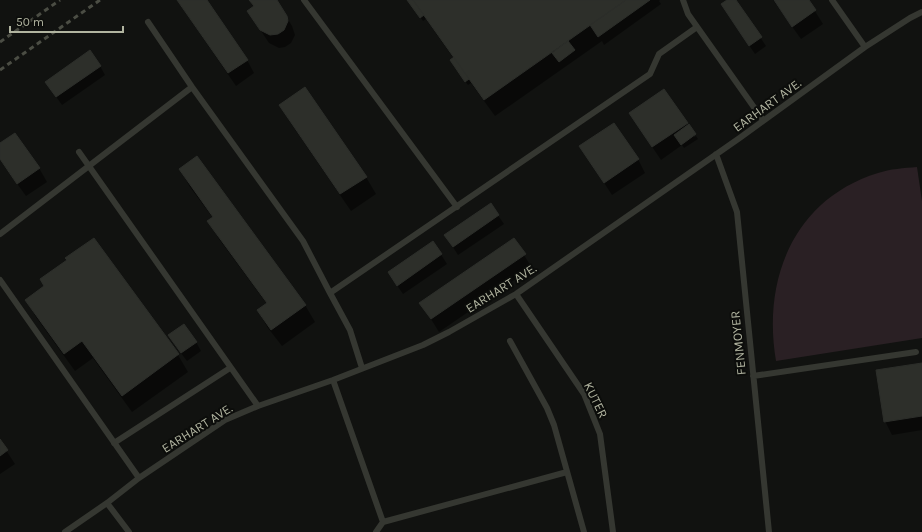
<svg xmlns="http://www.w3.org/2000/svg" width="922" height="532" viewBox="0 0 922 532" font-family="Karla,sans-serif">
  <rect width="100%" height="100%" fill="#111210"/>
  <!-- green -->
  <path fill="#2a2024" d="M917,167L922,201V338L776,361C762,279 794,199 878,173C890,169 904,168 917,167Z"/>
  <!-- shadow -->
  <path fill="#0007" d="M177,0H205L247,60L254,73L236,86Z
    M249,0H276L292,26L295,35L291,43L285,47L279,48L269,43L248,11L254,7Z
    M408,0H660L659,1L661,4L604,45L602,41L495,116L471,83L468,85L453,65L454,59L426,19L423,21Z
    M729,0H735L766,46L755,54L727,13Z
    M773,0H808L823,24L801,39Z
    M100,66L105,75L62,105L52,91Z
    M280,105L366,177L376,194L351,211L290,122Z
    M630,114L687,123L694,135V137L696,136L698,139L684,148L682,145L661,160Z
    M0,145L39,168L47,182L26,196L0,160Z
    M580,146L638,159L645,173L612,195Z
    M180,169L305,305L315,322L282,346L268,328L258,311L267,304L219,239L209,221L213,218L190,187Z
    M490,204L504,224L458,255L451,244Z
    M94,239L178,355L188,372L132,412L93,358L75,371L36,317L26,300L45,287L68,261Z
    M514,239L532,268L439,332L421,303Z
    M433,242L447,264L403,294L394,281Z
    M196,342L201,351L187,361L174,344Z
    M922,364V430L892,435L885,421Z
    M0,441L15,464L0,474Z"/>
  <!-- building -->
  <path fill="#2d2f2a" stroke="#2c2e2a" d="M177,0H207L248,60L228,73Z
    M249,0H277L287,16L288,21L284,30L278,34L270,35L260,30L247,11L254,6Z
    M407,0H413L424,15L420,18Z
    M413,0H626L484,100Z
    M626,0H650L598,37L590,25Z
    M727,0H736L762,37L749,46L721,4Z
    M774,0H809L816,10L792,27Z
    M568,41L575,50L559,62L552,53Z
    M90,50L101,66L56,97L45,82Z
    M454,57L469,79L465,82L450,60Z
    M305,87L367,177L340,194L279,105Z
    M664,89L688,123L652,147L629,113Z
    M614,123L639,159L604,183L579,146Z
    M689,124L696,134L681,145L674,135Z
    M15,133L40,168L17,184L0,159V143Z
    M197,156L306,305L271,330L257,310L267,303L207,221L213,217L179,169Z
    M491,203L499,215L453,247L444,235Z
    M94,238L179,354L122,396L82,341L64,354L25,300L44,286L40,279L67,260L65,258Z
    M514,238L526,254L431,319L419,303Z
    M433,241L442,254L397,286L388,272Z
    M184,324L197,342L181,353L168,335Z
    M922,363V416L884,422L876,370Z
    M0,439L8,450L0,456Z"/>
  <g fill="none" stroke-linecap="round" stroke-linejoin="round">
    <!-- lane -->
    <path stroke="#353731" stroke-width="6" d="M304,0L457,207
      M683,0L688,14L763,120
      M832,0L865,47
      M148,22L192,87L303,241L330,293
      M79,152L258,406
      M716,154L737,212L769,532
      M0,234L192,87
      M0,280L139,478
      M516,294L584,394L600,434L613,532
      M510,341L547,408L554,425L584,532
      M362,368L350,330L330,293L650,74L659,54L697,27
      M753,376L916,352
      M333,380L383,522
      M114,443L230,368
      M107,503L129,532
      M65,532L107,503L139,478L225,420L258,406L333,380L423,345L449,332L516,294L741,137L865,47L910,18L922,12
      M376,532L383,522L567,472"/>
    <!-- rail -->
    <path stroke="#4b4d44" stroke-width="3" stroke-dasharray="5 4" stroke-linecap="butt" d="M0,42L60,0
      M0,70L100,0"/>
  </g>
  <g text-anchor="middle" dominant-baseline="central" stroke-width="4" stroke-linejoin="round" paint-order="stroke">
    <!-- street labels -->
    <g font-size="13" fill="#b1b4a0" stroke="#0c0d0b">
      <text transform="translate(767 105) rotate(-36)">EARHART AVE.</text>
      <text transform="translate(501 288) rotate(-32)">EARHART AVE.</text>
      <text transform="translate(738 343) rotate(-96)">FENMOYER</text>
      <text transform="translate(596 400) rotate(64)">KUTER</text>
      <text transform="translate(197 428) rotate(-32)">EARHART AVE.</text>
    </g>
  </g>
  <!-- scale -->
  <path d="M10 26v6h113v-6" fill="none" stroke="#b1b4a0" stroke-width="2"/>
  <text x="16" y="26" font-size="12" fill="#b1b4a0" stroke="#0c0d0b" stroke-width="3" paint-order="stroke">50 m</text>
</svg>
